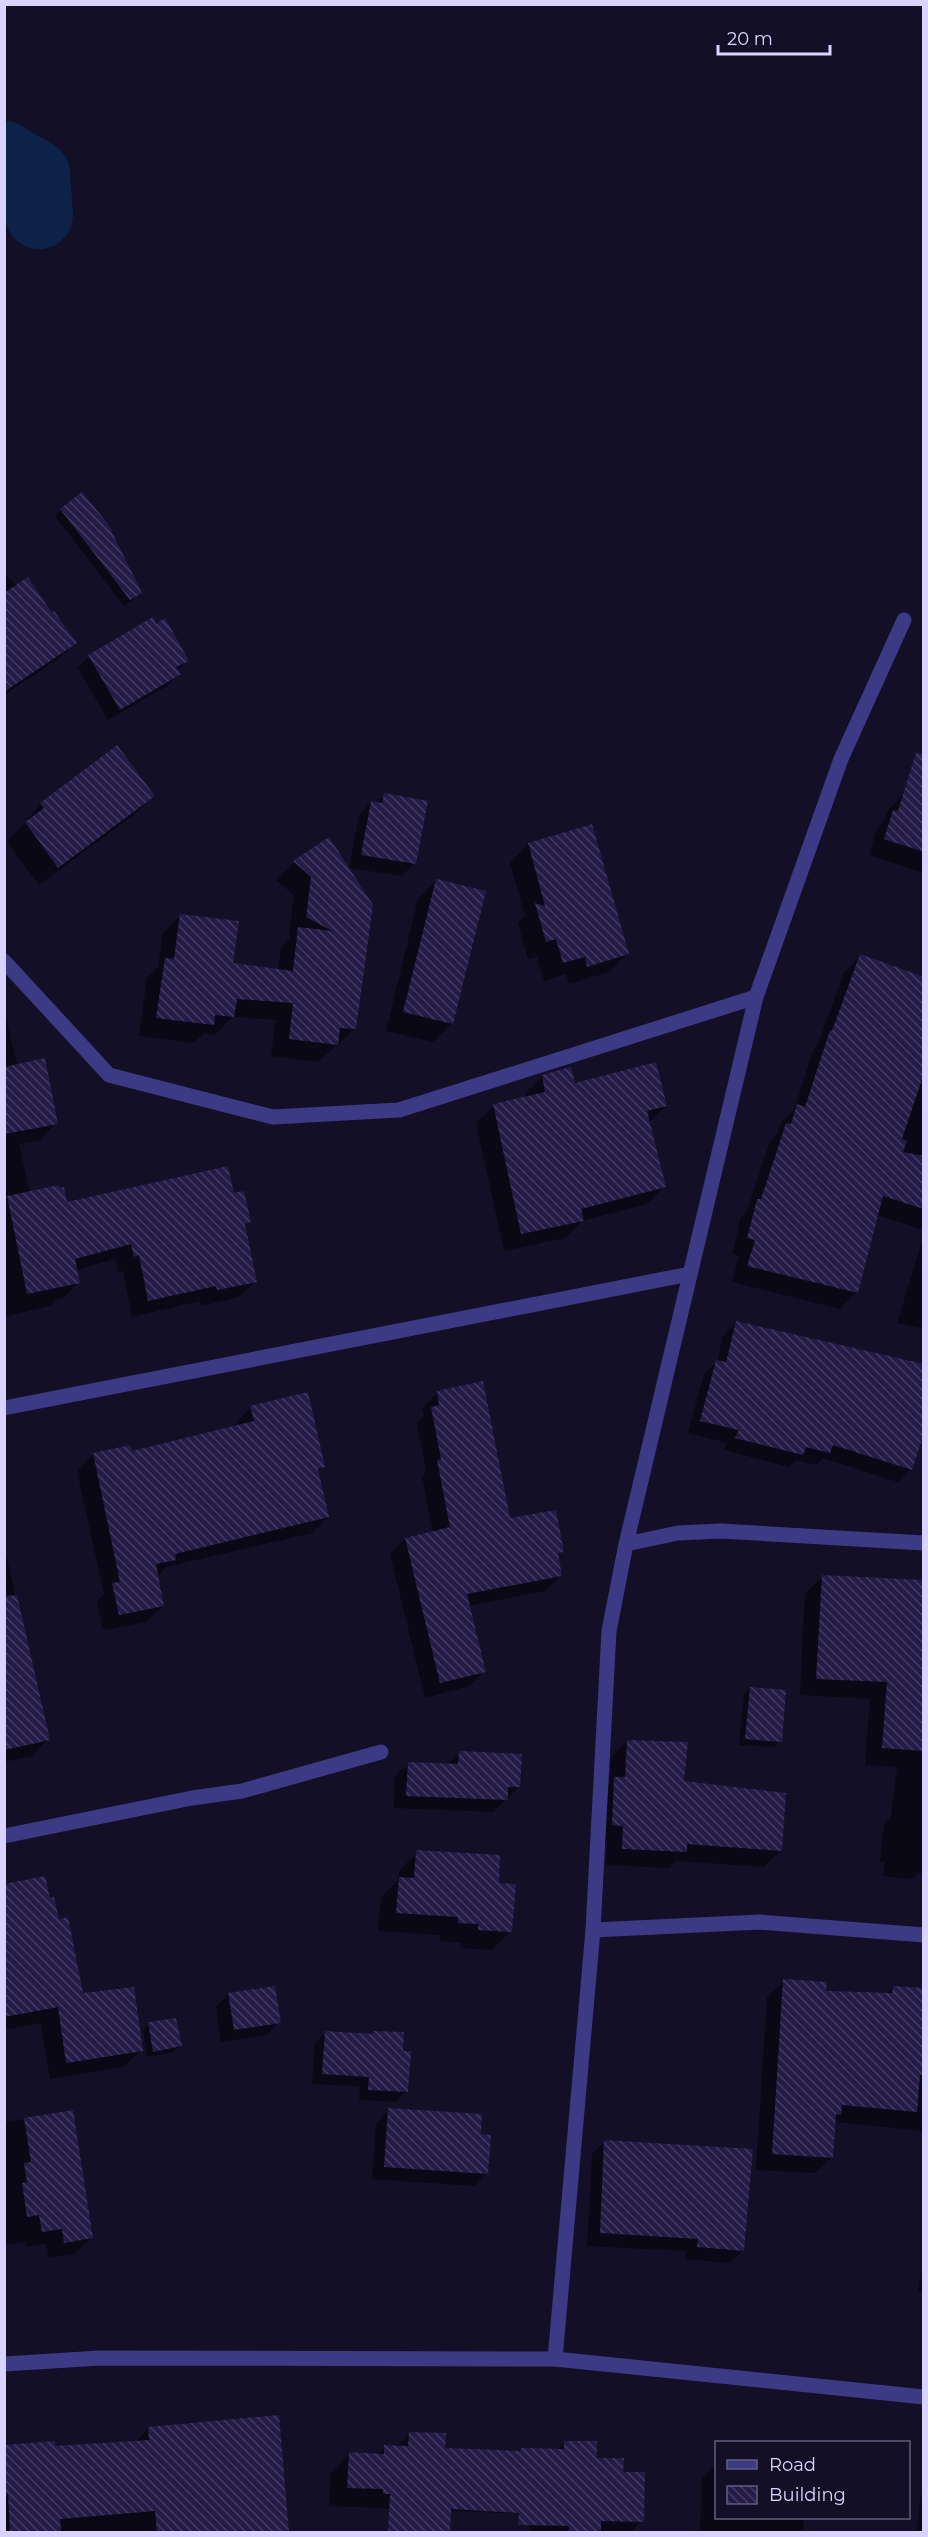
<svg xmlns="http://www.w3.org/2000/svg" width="928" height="2537" viewBox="0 0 928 2537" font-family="Montserrat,sans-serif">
  <defs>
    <pattern id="building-back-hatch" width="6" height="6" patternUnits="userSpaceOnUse" patternTransform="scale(1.5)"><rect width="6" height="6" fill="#241b47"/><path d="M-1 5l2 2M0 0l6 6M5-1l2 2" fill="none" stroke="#433b63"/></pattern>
  </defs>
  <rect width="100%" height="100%" fill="#130f26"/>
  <!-- shadow -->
  <path fill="#0007" d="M61,510L140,593L134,599L124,606L55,516Z
    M4,574L51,615L75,643L59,658L4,695Z
    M155,626L187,660L177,671L179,674L167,686L108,720L78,668L89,656Z
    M904,794L924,800V873L869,855L877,828L885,820L888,810Z
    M384,795L414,864L401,876L349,868L359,815L371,802L376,803Z
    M153,796L135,814L39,885L7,842L41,804Z
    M328,839L355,1029L318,1062L271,1056L276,1020L232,1017L215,1035L204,1033L194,1043L139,1036L147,978L158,967L163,933L181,915L231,965L278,970L281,947L291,937L289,935L294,895L276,880L294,863Z
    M528,844L627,954L609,972L569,984L566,974L544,981L537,957L528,959L518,923L525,916L510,863Z
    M436,881L452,1023L433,1042L386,1031L418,899Z
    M860,956L924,978V1230L877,1215L856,1292L840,1309L732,1282L739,1256L732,1254L741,1217L747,1211L770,1141L778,1133L781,1122L794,1110L814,1048L818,1044L844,973Z
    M6,1017L17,1065L56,1123L40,1140L19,1144L30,1193L66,1204L233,1195L250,1222L244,1228L256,1281L239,1297L201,1306L200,1301L132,1317L123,1271L118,1272L115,1259L76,1270L79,1282L62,1299L56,1300L50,1306L4,1317Z
    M543,1076L666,1106L648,1123L664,1187L647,1204L582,1221L565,1238L504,1251L476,1123L494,1106L526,1098L525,1094Z
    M924,1235V1329L897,1323Z
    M736,1323L911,1469L898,1482L823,1458L816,1465L796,1460L789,1467L724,1450L727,1443L688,1433L704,1374L717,1362L723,1336Z
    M437,1393L509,1520L562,1551L557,1556L561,1576L545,1591L468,1606L484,1671L469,1686L425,1698L390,1554L405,1539L433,1532L422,1476L426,1472L417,1423L424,1416L422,1408Z
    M251,1407L323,1467L318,1472L328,1517L312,1533L166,1567L158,1576L163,1606L146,1622L103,1630L97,1601L104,1594L77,1471L93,1455L131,1453L236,1427L235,1424Z
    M4,1545L48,1739L32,1756L4,1762Z
    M822,1577L924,1580V1874L918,1873L912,1879L883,1876L885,1862H880L884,1825L891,1817L897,1767L865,1765L870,1699L800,1695L805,1594Z
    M750,1689L780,1741L774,1747L739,1745L744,1695Z
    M627,1741L683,1783L780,1851L764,1867L676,1861L669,1868L606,1865L607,1842L596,1841L598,1795L610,1783L611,1758Z
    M459,1753L519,1787L493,1812L394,1808L395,1776L408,1764L446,1765Z
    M417,1852L497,1885L511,1931L492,1950L460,1948L461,1943L440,1941V1935L378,1931L381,1897L398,1880L399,1871Z
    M4,1885L48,1900L58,1921L81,1995L141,2050L124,2067L50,2079L41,2023L4,2030Z
    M784,1981L825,1992L886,1994L893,1987L924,1990V2131L834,2122L832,2157L815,2173L756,2170L767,1997Z
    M229,1994L279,2022L267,2035L221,2042L216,2007Z
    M149,2024L180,2046L174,2052L147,2057L143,2030Z
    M373,2032L402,2052L406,2091L396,2102L359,2100L360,2086L312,2084L315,2043L325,2033L370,2035Z
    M389,2110L479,2135L487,2173L474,2186L372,2179L376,2123Z
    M72,2112L91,2238L75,2254L49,2258L46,2244L26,2247V2242L4,2245V2122Z
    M605,2141L743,2250L730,2263L685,2259L686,2251L587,2246L592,2154Z
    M924,2254V2292L918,2291Z
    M277,2417L288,2532H4V2447L54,2448L135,2442L149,2428Z
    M409,2434L444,2449L518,2452L521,2449L556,2450L564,2442L622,2474L642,2521L631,2532H529V2514L329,2506L331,2473L350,2454L377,2455L385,2447H396Z
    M716,2463V2518H804L803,2532H700L702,2478Z
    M924,2486V2532H916L922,2487Z"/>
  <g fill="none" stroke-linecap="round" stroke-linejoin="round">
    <!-- river -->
    <path stroke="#0c2248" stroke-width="68" d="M4,155L36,174L39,215"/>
  </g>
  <!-- building -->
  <path fill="url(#building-back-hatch)" d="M82,492L108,524L142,593L130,600L60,509Z
    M28,577L52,613L54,611L77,643L4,692V593Z
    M153,617L156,624L165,618L189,661L176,667L181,674L120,710L88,655Z
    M117,745L155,796L58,868L25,822L44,808L40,803Z
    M916,753L924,754V852L884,839L893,810L898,811Z
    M384,793L428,801L416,864L361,855L371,801L382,803Z
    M592,824L629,954L587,967L585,957L563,963L556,939L546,942L535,903L545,906L528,843Z
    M329,837L373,905L356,1029L340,1028L338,1045L289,1039L293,1003L237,999L234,1017L215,1015L214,1025L156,1018L165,958L174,959L180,914L239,921L233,963L293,971L298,927L332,931L306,917L311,877L293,861Z
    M436,879L486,891L453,1024L403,1012Z
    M860,954L924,977V1073L902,1139L907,1141L903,1152L924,1156V1209L883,1196L858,1293L747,1266L755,1240L747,1238L757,1199H761L786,1123L791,1124L797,1104L805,1107L830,1030L832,1031Z
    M45,1058L58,1124L4,1134V1067Z
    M656,1062L667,1106L647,1111L666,1187L581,1209L584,1221L521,1234L493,1104L545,1092L542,1075L559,1070L571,1067L575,1083Z
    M228,1166L234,1193L244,1191L251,1222L245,1224L257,1282L217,1290L216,1286L148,1301L139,1255L134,1257L131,1244L75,1259L80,1283L27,1294L7,1196L59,1185L60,1188L64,1187L67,1202Z
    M736,1321L924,1364V1433L912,1470L833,1445L830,1453L806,1447L803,1455L735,1438L739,1430L700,1421L716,1360L726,1362Z
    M483,1381L510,1518L556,1510L564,1552L558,1553L562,1576L467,1594L486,1672L440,1683L405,1538L450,1527L437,1460L441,1459L431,1407L439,1405L437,1391Z
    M308,1392L325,1467L318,1469L329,1517L175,1554L176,1560L156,1564L164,1606L119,1615L112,1583L120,1582L93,1453L130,1445L132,1451L254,1421L250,1406Z
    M822,1575L924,1580V1751L882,1748L887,1682L816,1679Z
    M17,1595L50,1740L4,1750V1596Z
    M750,1687L786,1690L782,1742L745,1739Z
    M627,1740L688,1742L684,1781L786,1793L782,1851L687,1844V1852L622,1849L623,1826L612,1825L614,1777H625Z
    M459,1751L522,1754L520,1787H508V1800L406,1796L408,1762L458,1764Z
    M416,1850L500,1855L499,1883L516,1884L512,1932L478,1930V1924L458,1923V1917L396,1913L399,1877L414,1878Z
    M45,1876L50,1898L54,1897L59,1919L68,1917L83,1993L134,1987L143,2051L66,2063L58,2007L4,2017V1884Z
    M783,1979L827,1982L826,1991L892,1993L893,1986L924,1988V2075H920L917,2112L842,2105L841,2115L836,2114L833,2158L772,2154Z
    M275,1986L281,2023L234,2030L228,1993Z
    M176,2018L182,2046L153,2052L148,2022Z
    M325,2031L372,2034L373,2031L404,2032L403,2051H411L408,2092L368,2090L369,2077L322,2074Z
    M388,2108L482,2114L481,2134L491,2135L488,2174L384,2167Z
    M73,2110L93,2238L64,2243L62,2229L42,2232L39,2215L27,2217L22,2183L27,2182L24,2163L31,2162L24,2118Z
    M604,2140L753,2149L744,2251L697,2247L698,2239L600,2233Z
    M279,2415L289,2532H157L155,2511L60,2519L61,2532H10L8,2494H4V2445L55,2441V2446L149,2440L148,2427Z
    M409,2432L446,2433L445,2448L520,2451L521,2448L564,2449V2441H597V2458H624L623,2472H645L644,2522L601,2521V2532H569V2526L518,2525L519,2513L451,2509L450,2532H388L390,2494H383V2489L347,2488L349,2452L384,2454V2445L408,2446Z"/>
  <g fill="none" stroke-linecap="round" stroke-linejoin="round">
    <!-- minor -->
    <path stroke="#3d3a85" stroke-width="15" d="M4,961L109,1075L273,1117L399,1110L756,997
      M4,1408L690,1274
      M626,1544L678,1533L721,1531L924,1543
      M4,1836L192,1798L242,1791L381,1752
      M593,1930L760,1922L924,1935
      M555,2359L593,1930L609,1631L626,1544L756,997L841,759L904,620
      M4,2364L100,2358L555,2359L924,2397"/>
  </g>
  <!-- border -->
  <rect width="928" height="2537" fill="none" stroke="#d9d4ff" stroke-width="12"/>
  <!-- legend -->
  <rect x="715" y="2441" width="195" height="78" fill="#130f26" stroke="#625e7d" stroke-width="1.5"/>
  <rect x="727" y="2460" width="30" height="9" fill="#3d3a85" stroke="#625e7d" stroke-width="1.5"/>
  <text x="769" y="2471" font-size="18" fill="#d9d4ff">Road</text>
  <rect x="727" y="2486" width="30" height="18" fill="url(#building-back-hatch)" stroke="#625e7d" stroke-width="1.5"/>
  <text x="769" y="2501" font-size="18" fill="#d9d4ff">Building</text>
  <!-- scale -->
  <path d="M718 45v9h112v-9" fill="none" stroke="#d9d4ff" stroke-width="3"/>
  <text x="727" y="45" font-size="18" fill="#d9d4ff" stroke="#130f26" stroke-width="4.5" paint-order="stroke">20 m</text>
</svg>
